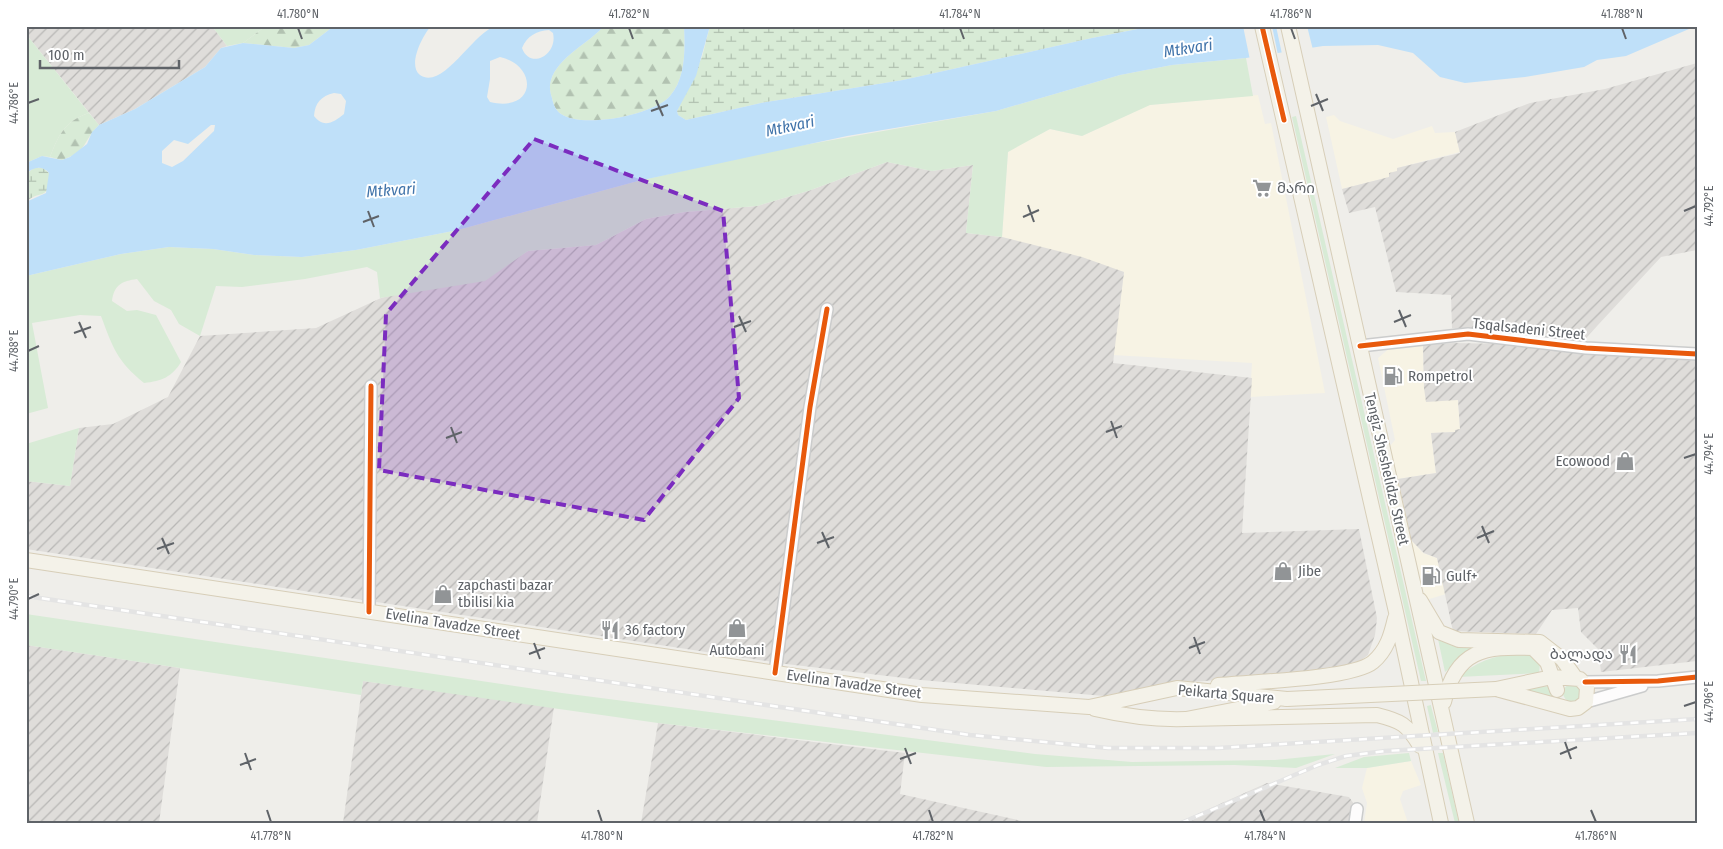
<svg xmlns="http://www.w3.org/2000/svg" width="1723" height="849" viewBox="0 0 1723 849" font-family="'Fira Sans Condensed','Noto Sans Georgian',sans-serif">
  <defs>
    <pattern id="industrial-furrows" width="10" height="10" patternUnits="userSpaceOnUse" patternTransform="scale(1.25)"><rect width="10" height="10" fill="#dfddda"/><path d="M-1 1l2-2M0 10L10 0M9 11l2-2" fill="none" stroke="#b8b7b5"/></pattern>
    <pattern id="forest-firs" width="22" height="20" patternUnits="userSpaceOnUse" patternTransform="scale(1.25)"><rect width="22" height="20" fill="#d8ebd6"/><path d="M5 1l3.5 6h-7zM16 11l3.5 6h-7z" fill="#b2c2b1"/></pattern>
    <pattern id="wetland-marsh" width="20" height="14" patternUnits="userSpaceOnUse" patternTransform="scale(1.25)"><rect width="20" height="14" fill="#d8ebd6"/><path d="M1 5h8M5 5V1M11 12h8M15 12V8" fill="none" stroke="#b2c2b1"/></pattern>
  </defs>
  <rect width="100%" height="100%" fill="#efeeea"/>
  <!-- commercial -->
  <path fill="#f7f3e4" d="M1258,95L1265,124L1271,123L1325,393L1250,397L1252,363L1113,355L1124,272L1002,237L1008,152L1022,143L1050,129L1082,136L1149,105Z
    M1334,115L1340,121L1393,139L1432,126L1435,133L1455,132L1460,152L1397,168L1398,171L1390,177L1342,189L1326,117Z
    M1423,345L1424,388L1458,399L1460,429L1455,432L1431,433L1436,473L1398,479L1390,446L1395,440L1378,358L1391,347Z
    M1411,540L1423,553L1437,558L1446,594L1426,600Z
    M1411,761L1421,785L1403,791L1400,799L1408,823H1364L1367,803L1362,788L1367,768Z"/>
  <!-- industrial -->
  <path fill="url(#industrial-furrows)" d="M26,26H212L227,46L221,48L205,67L135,109L99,125L26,34Z
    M1697,63V250L1661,257L1585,339L1452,328L1451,295L1396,292L1375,207L1349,213L1342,189L1389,177V173L1397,171V168L1460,153L1455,132L1530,103L1605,89Z
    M887,162L932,171L973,165L966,233L1002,237L1082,257L1124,272L1113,363L1252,378L1242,533L1359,529L1377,618L1375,635L1368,655L1356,664L1327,671L1180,683L1115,697L921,680L786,664L26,549V481L70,486L79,428L113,424L168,397L200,336L316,328L381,298L506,265L528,251L596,245L646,219L685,212L757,206L808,191Z
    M1453,343L1510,344L1697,361V661L1601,672L1598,649L1581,632L1578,608L1552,610L1536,634L1453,631L1437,558L1424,553L1411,540L1398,479L1436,473L1431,433L1455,432V430L1460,429L1458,400L1426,402L1424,388L1423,345Z
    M26,645L180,668L159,823H26Z
    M363,681L554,707L537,823H343Z
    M658,723L905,753L900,794L1031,823H641Z
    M1267,783L1349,797L1354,804L1352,823H1177Z"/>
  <!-- grass -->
  <path fill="#d8ebd6" d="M212,26H266L243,43L227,46Z
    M26,34L89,113C65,121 59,134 50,157L42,156L26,163Z
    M1246,58L1253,96L1150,105L1082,136L1050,129L1008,152L1002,237L966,233L973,165L932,171L887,162L808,191L757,206L685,212L646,219L596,245L528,251L485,281L380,298L377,272L367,267L305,279L242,287L216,286L200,336L179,324L171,310L154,301L137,279C122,281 114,285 112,301L127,311L137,310L156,315L181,362C172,377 162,381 144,383C117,361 113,348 101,316L80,315L32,323L48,408L26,414V276L121,254L169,247L213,249L254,255L302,257L356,250L458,230L638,181L770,151L996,111L1120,75L1172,65Z
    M1296,116L1426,681H1421L1292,117Z
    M79,428L70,486L26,481V444Z
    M26,614L562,693L1035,754L1132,762L1275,760L1335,754L1296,768L1234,765L1046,767L658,723L363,681L361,695L26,645Z
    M1438,639L1461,644L1485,645L1464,656L1445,672Z
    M1528,655L1533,656L1540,664L1539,673L1458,677C1478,660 1501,652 1528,655Z
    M1563 693a9 9 0 1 1 18 0a9 9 0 1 1-18 0Z
    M1550,686L1555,700L1512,690Z
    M1431,705V706L1438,732L1433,733L1427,706Z
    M1409,753L1411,761L1367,768H1335L1364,757Z
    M1438,753H1443L1459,823H1455Z"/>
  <!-- forest -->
  <path fill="url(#forest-firs)" d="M266,26H334L309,45L294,48L243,43Z
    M604,26H684C685,49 686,78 670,96C654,115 582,129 561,114C556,111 553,104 552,98C550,92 549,86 551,80C558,57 589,43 604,26Z
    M89,113L99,125C82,141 89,151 62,160L50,157C59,134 65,121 89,113Z"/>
  <!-- wetland -->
  <path fill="url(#wetland-marsh)" d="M710,26H1153L1092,38L903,80L761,103L686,120L678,115L677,111L702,57Z
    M34,168H43L49,173C51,202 39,189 26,202V174Z"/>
  <!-- water -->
  <path fill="#bfe0f9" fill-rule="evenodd" d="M334,26H431C423,35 407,65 420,75C443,91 473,32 496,26C506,24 518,26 527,26C553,26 579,26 604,26C589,43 558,57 551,80C549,86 550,92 552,98C553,104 556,111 561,114C582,129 654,115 670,96C686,78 685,49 684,26H710L696,76L677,111L678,115L686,120L761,103L903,80L1092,38L1153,26H1696L1626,56L1597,60L1584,67L1525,77L1465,83L1440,77L1413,53L1378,45L1323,46L1246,58L1172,65L1120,75L996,111L847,136L638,181L458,230L356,250L302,257L254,255L213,249L169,247L121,254L26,276V202L46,193L49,173C42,165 33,167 26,174V163L42,156L62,160L70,157L87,144L92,132L99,125L135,109L205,67L221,48L243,43L294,48L309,45ZM549,30L553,33C558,55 530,70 522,48C527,36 536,31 549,30ZM500,57C538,65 537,113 490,102L487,97L490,79V61ZM334,93L341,94L346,101L344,114C334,122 324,129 314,116C315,103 321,96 334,93ZM211,125H215L214,131L183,161L172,167L162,163V151L174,140L188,144Z"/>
  <!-- pier -->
  <path fill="#efeeea" d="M1243,26H1272L1278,55L1250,60Z
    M1276,26H1307L1313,50L1282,54Z"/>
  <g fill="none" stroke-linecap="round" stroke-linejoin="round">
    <!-- minor casing -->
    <g stroke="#cbcccc" stroke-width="14">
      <path id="minor" d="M1360,346L1468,334L1586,348L1697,354
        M369,612L371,386
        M775,673L810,407L827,309
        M1585,682L1658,681L1697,677
        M1586,702L1642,686
        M1355,823L1357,809"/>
    </g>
    <!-- major casing -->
    <g stroke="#d7ceb8" stroke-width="16">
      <path id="major" d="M1262,26L1396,612L1441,823
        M1288,26L1467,823
        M26,560L922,695L1089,707L1177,688L1287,699
        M1420,600L1439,632L1459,640L1540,642L1562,659L1575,677
        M1552,677L1580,679L1587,687L1586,702L1578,708L1570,709L1496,689Z
        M1218,685C1249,682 1353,679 1373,662C1387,650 1391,635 1395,618
        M1444,702C1456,650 1484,646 1533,648L1547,662L1557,690
        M1095,709C1125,716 1156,720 1186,719L1274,702
        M1186,719L1377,715C1401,721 1407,724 1420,746"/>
    </g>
    <!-- minor -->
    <use href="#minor" stroke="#fdfcfc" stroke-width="11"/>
    <!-- major -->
    <use href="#major" stroke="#f4f2e9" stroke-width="14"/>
    <!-- rail casing -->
    <g stroke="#e4e4e4" stroke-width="4.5">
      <path id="rail" d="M26,596L970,735L1108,748H1218L1697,719
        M1181,823L1318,765L1346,756L1385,751L1697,733"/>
    </g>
    <!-- rail -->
    <use href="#rail" stroke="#fff" stroke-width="2.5" stroke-dasharray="8" stroke-linecap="butt"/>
    <!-- major-bridge casing -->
    <g stroke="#d7ceb8" stroke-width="16" stroke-linecap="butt">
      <path id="major-bridge" d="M1287,699L1496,689"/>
    </g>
    <!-- major-bridge -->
    <use href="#major-bridge" stroke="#f4f2e9" stroke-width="14"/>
    <!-- cycleway casing -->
    <g stroke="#fff" stroke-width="8">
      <path id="cycleway" d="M1262,26L1284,120
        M1360,346L1468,334L1586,348L1697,354
        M369,612L371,386
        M775,673L810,407L827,309
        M1585,682L1658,681L1697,677"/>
    </g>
    <!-- cycleway -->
    <use href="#cycleway" stroke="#e8590c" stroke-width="5"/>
  </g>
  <!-- marked area -->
  <path fill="#7b2cbf" fill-opacity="0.2" stroke="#7b2cbf" stroke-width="4" stroke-dasharray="10 6" stroke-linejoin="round" d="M534,139L723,211L739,398L644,520L379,470L386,314Z"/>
  <!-- ticks -->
  <path fill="none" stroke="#5f6368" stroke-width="2" d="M298,28L302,39M629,28L633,39M960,28L964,39M1291,28L1295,39M1622,28L1626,39M1316,94L1323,111M656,100L663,116M28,103L39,99M1311,106L1328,99M651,111L668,105M1028,205L1034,222M368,211L374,227M1684,211L1696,206M1023,217L1039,210M363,222L379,216M1399,310L1406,327M739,316L746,332M79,322L86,338M1394,322L1411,315M734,327L751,321M74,333L91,327M28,351L39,346M1111,421L1117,438M451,427L457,443M1106,432L1122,426M446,438L462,432M1684,458L1696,454M1482,526L1489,543M822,532L829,548M162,538L169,554M1477,538L1494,531M817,543L834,537M157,549L174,543M28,599L39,594M1194,637L1200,654M534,643L540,659M1189,648L1205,642M529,654L545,648M1684,706L1696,702M1565,742L1571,759M905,748L911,764M245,753L251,770M1560,754L1577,747M900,759L916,753M240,765L256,759M267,810L271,822M598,810L602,822M929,810L933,822M1260,810L1265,822M1591,810L1596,822"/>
  <!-- icons -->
  <defs>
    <g id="supermarket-bare" transform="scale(1.5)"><path d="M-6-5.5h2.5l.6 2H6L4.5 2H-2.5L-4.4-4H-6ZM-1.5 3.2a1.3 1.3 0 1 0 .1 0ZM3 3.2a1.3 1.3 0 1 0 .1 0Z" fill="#919496" stroke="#fff" stroke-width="2.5" paint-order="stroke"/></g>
    <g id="fuel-bare" transform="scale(1.5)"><path d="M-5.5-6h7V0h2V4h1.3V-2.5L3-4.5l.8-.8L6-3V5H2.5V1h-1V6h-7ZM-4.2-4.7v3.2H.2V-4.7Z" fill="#919496" stroke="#fff" stroke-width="2.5" paint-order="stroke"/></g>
    <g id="shop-bare" transform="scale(1.5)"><path d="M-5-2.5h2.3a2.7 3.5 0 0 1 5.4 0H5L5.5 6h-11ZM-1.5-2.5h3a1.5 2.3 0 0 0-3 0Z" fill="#919496" stroke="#fff" stroke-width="2.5" paint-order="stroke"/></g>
    <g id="restaurant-bare" transform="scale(1.5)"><path d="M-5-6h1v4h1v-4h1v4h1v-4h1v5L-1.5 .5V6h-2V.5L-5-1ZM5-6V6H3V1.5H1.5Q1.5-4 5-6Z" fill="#919496" stroke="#fff" stroke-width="2.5" paint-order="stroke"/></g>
  </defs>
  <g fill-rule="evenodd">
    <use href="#supermarket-bare" x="1262" y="188"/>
    <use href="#fuel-bare" x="1393" y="376"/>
    <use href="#shop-bare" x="1625" y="461"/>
    <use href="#shop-bare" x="1283" y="571"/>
    <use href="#fuel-bare" x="1431" y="576"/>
    <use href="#shop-bare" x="443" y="594"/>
    <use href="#shop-bare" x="737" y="628"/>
    <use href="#restaurant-bare" x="610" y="630"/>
    <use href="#restaurant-bare" x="1628" y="654"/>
  </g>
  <g text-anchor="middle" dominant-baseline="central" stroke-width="4" stroke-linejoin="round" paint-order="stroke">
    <!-- poi labels -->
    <g font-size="15" fill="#5f6368" stroke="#fff" text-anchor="start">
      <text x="1277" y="188">მარი</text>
      <text x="1408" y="376">Rompetrol</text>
      <text x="1610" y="461" text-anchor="end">Ecowood</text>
      <text x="1298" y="571">Jibe</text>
      <text x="1446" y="576">Gulf+</text>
      <text x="458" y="585">zapchasti bazar<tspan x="458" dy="17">tbilisi kia</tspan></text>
      <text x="625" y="630">36 factory</text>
      <text x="737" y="650" text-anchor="middle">Autobani</text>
      <text x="1613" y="654" text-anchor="end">ბალადა</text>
    </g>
    <!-- street labels -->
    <g font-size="15" fill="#5f6368" stroke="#fff">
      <text transform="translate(1529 329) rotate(6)">Tsqalsadeni Street</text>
      <text transform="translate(1387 469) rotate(77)">Tengiz Sheshelidze Street</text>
      <text transform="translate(453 624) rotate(9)">Evelina Tavadze Street</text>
      <text transform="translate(854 684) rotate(8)">Evelina Tavadze Street</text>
      <text transform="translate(1226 694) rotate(5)">Peikarta Square</text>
    </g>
    <!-- water labels -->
    <g font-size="16" font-style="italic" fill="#4174aa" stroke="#fff">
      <text transform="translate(1188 48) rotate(-9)">Mtkvari</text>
      <text transform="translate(790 126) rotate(-12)">Mtkvari</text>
      <text transform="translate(391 190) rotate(-4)">Mtkvari</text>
    </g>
  </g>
  <!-- border -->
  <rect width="1723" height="849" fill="none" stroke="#ffffff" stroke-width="55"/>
  <!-- scale -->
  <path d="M40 60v8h139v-8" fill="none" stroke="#5f6368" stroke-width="2.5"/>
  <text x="48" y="60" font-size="15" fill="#5f6368" stroke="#ffffff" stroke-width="4" paint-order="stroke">100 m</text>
  <rect x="28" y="28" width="1668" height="794" fill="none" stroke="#5f6368" stroke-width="2"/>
  <g font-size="12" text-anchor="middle" fill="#5f6368">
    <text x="298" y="18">41.780°N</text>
    <text x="629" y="18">41.782°N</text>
    <text x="960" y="18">41.784°N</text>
    <text x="1291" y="18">41.786°N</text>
    <text x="1622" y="18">41.788°N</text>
    <text transform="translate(14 103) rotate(-90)" y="4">44.786°E</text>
    <text transform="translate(1709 206) rotate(-90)" y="4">44.792°E</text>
    <text transform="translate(14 351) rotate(-90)" y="4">44.788°E</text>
    <text transform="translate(1709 454) rotate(-90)" y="4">44.794°E</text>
    <text transform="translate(14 599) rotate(-90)" y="4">44.790°E</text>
    <text transform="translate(1709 702) rotate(-90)" y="4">44.796°E</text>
    <text x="271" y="840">41.778°N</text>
    <text x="602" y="840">41.780°N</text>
    <text x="933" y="840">41.782°N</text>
    <text x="1265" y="840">41.784°N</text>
    <text x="1596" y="840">41.786°N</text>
  </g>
</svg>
